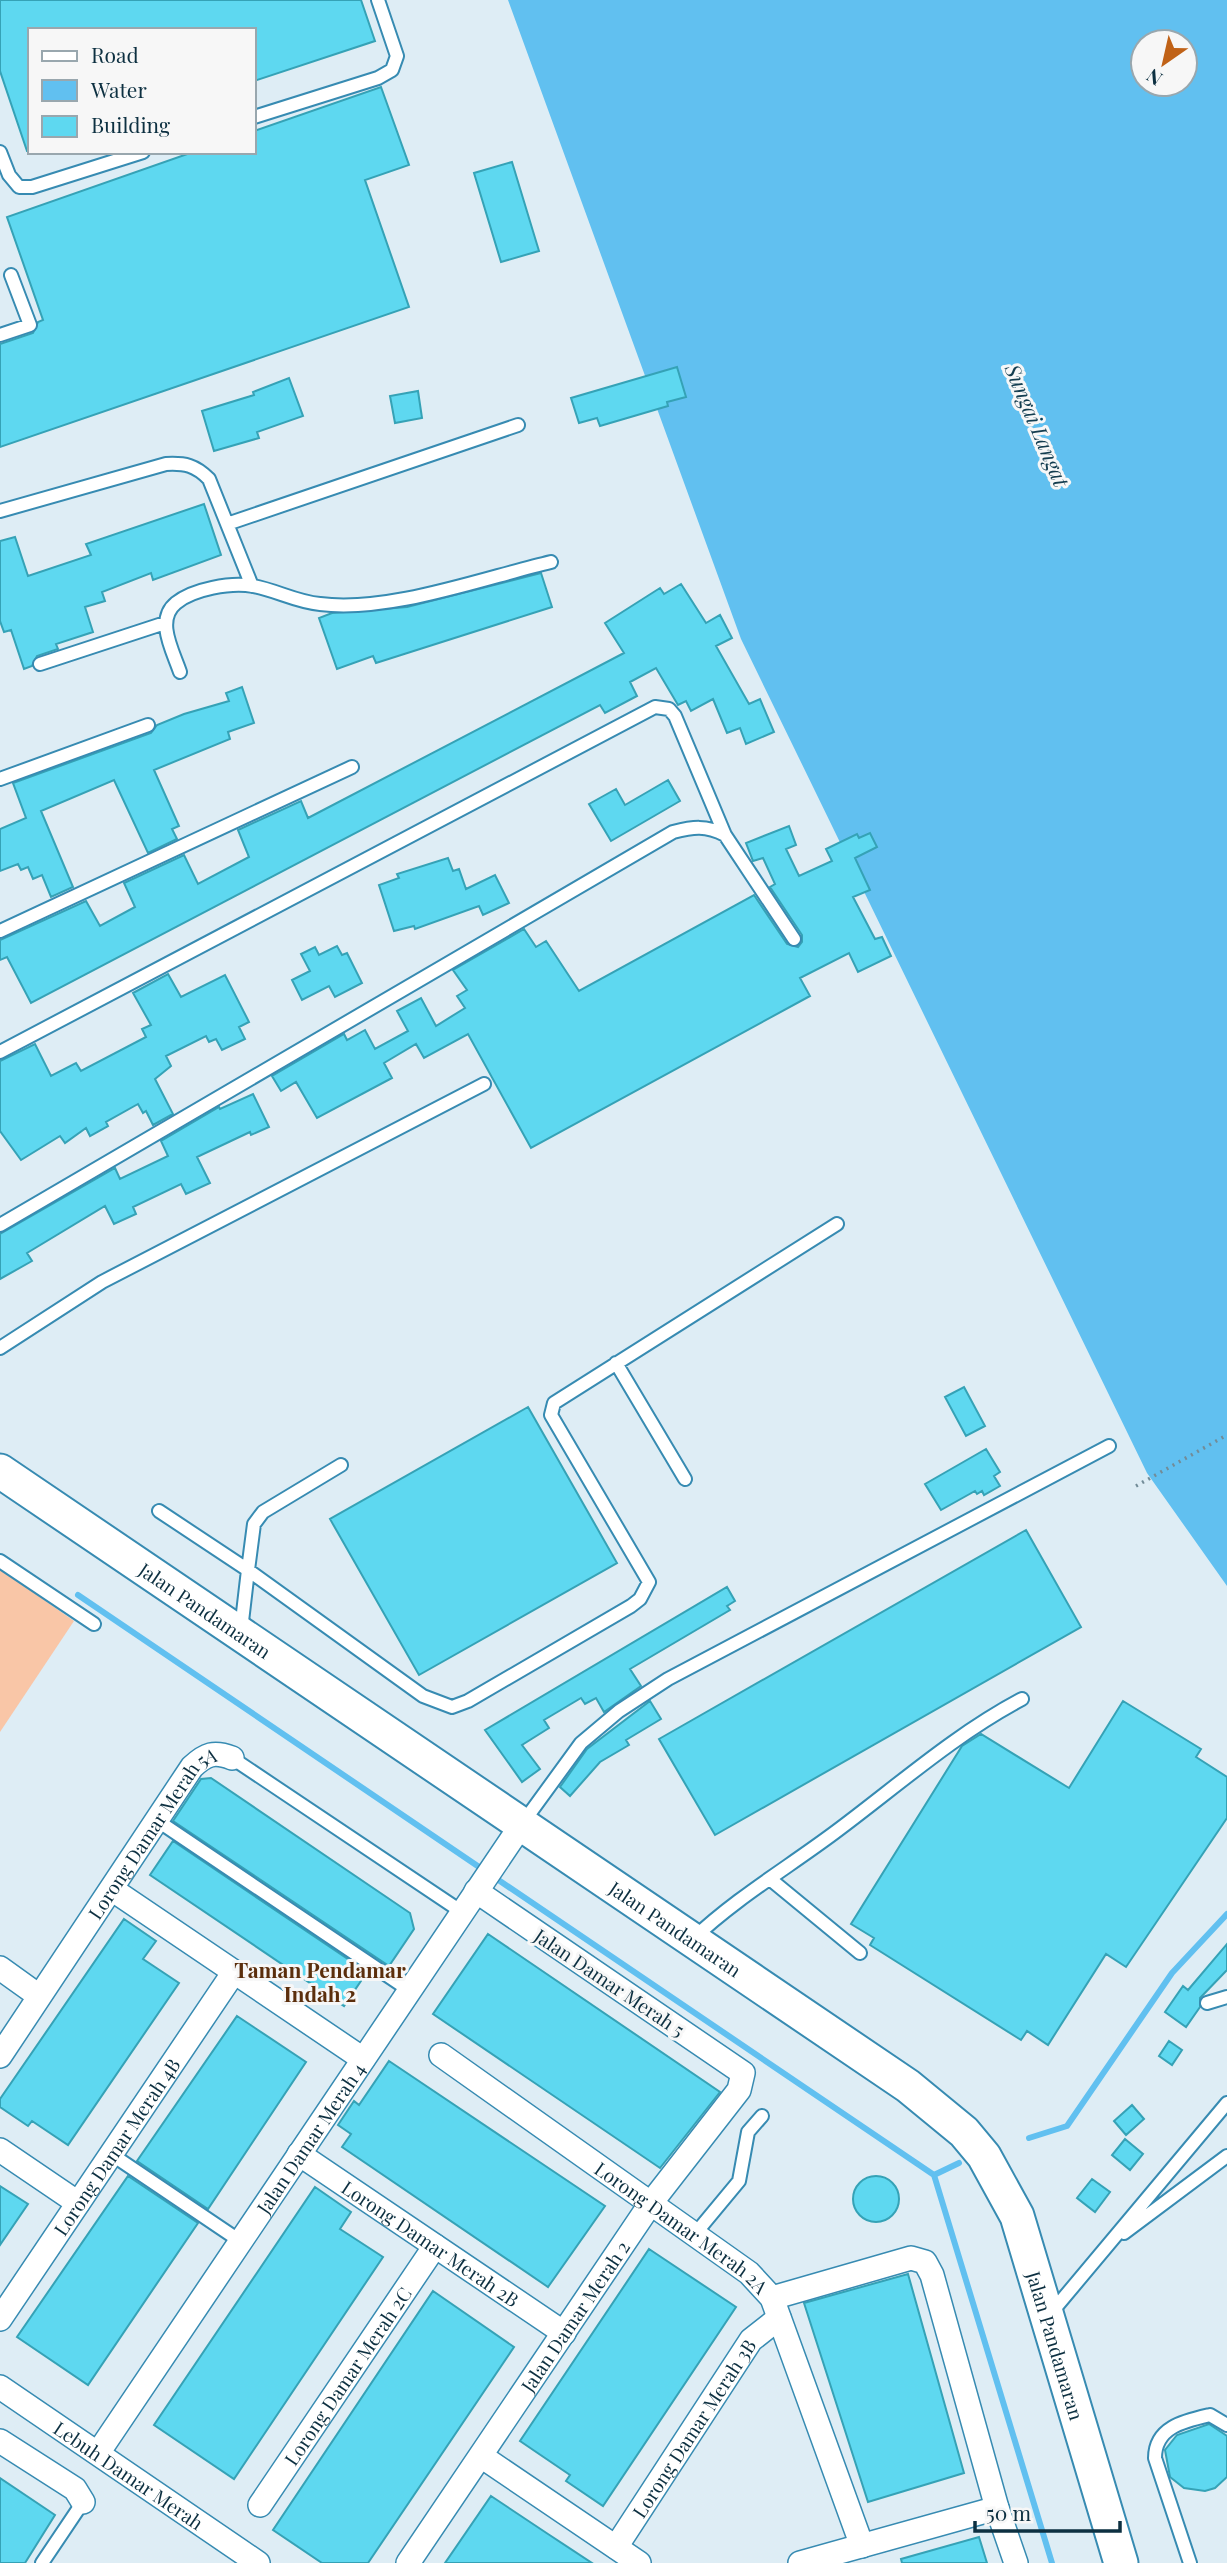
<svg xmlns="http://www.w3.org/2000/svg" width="1227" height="2563" viewBox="0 0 1227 2563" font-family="'Playfair Display',serif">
  <rect width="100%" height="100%" fill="#deedf5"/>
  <!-- green -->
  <path fill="#f9c6a7" d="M0,1569L74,1621L0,1732Z"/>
  <!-- water -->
  <path fill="#61c0f0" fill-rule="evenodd" d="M508,0H1227V1586L1147,1473L741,639ZM1143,42H1185V84H1143Z"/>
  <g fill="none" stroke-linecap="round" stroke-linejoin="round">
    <!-- stream -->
    <path stroke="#61c0f0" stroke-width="6" d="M78,1595L485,1871
      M494,1877L934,2175L1052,2563
      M1029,2138L1067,2126L1172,1973L1227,1914
      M934,2175L959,2163"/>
  </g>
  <!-- building -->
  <path fill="#5ed8f0" stroke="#35a2b6" stroke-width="2" d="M0,0H361L375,41L254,81V30H30V151H27L0,71Z
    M381,87L409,165L365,180L409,307L0,447V344L33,333L38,322L43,320L7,217L193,152H254V131Z
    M512,162L539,251L501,262L474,173Z
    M677,367L686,397L667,402L668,406L600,426L597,418L579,423L571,398Z
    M289,378L303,416L257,432L259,438L214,451L202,411L254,395L253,392Z
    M418,391L422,418L395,423L390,396Z
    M204,504L221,555L153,580L151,573L102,592L105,601L85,607L93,632L56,644L58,649L37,656L32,666L24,669L11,630L4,632L0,621V541L15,537L28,576L91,555L86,544Z
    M541,573L552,607L376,663L373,656L337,669L319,618L332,613L407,607Z
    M681,584L706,623L720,615L732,638L716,646L749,704L760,699L774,732L746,744L740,728L727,733L713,699L691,711L686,701L678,705L656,668L630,682L637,696L605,713L600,705L31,1003L7,957L0,960V940L86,901L100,926L135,907L124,883L184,855L198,884L249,857L238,830L301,801L308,818L624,653L605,623L660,588L664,594Z
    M242,687L254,723L228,732L230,739L154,770L179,826L172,829L177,839L148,853L114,780L41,811L73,887L51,897L42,875L33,879L28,867L21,870L18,864L0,871V829L26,818L13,783L151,733L157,725L184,714L229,701L226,693Z
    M668,780L680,801L611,841L589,804L616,789L625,805Z
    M789,826L796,845L786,849L799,876L832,861L826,849L857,834L859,838L870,833L877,847L855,858L870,890L853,897L875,939L882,937L891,956L858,972L849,953L800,978L810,996L531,1148L468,1034L424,1058L416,1044L384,1063L392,1078L317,1118L296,1082L281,1091L272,1076L344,1034L347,1040L365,1030L375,1049L408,1031L397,1011L421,998L436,1026L465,1008L457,996L467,990L453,970L524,929L536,947L546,941L579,991L754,895L787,944L798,947L802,942V935L770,887L775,884L763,858L753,861L746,843Z
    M448,858L453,871L459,869L466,889L495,875L509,903L483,915L479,906L415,929L414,926L394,931L379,885L399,878L397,874Z
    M337,946L342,955L347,953L362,983L335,997L329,986L302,1000L292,980L310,971L301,954L315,947L319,955Z
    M168,974L181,997L225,975L249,1022L239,1027L245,1039L222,1050L216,1039L209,1042L206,1036L166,1056L171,1066L155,1079L173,1114L153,1125L146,1111L143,1113L138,1104L106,1122L108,1126L90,1136L86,1128L65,1143L60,1136L21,1160L0,1131V1061L35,1044L51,1076L76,1063L81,1071L146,1037L142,1029L151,1025L133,993Z
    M253,1094L269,1127L251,1135L250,1132L197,1157L210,1183L186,1194L181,1184L133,1207L136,1214L114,1224L105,1206L27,1253L32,1261L0,1279V1234L115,1168L120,1179L168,1156L161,1141L219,1107L220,1109Z
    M964,1387L985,1426L966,1436L945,1397Z
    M528,1407L617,1563L419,1675L330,1519Z
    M986,1449L1000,1472L994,1476L1000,1486L984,1495L982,1491L977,1494L975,1491L941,1510L925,1484Z
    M1026,1530L1081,1627L715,1835L659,1739Z
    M727,1587L735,1601L727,1606L730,1610L630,1669L641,1686L604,1712L596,1698L585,1704L581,1698L544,1720L549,1728L522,1745L540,1769L522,1782L485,1730Z
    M650,1701L661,1719L626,1740L629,1745L600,1762L570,1796L560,1787L587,1749Z
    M1123,1701L1201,1749L1196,1757L1227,1777V1818L1126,1967L1106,1954L1048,2045L1027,2031L1021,2040L870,1945L874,1938L851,1924L962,1746L981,1734L1069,1788Z
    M211,1778L410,1913L414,1929L389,1966L173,1821L201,1779Z
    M173,1841L367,1972L344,2006L150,1875Z
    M124,1919L156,1941L143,1959L179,1983L68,2145L32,2121L28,2126L0,2107V2099Z
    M488,1934L720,2092L660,2168L433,2014Z
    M1227,1944V1970L1200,1998V2007L1186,2027L1165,2012L1183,1986L1188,1990Z
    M237,2016L306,2062L208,2209L137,2161Z
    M1169,2041L1182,2050L1172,2065L1159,2056Z
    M389,2061L605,2206L548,2287L342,2147L351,2134L338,2125L354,2101L359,2105Z
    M1132,2105L1144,2119L1126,2135L1114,2121Z
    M1125,2139L1143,2154L1130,2170L1112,2155Z
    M853 2199a23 23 0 1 1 46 0a23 23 0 1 1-46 0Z
    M128,2176L198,2223L88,2385L17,2337Z
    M1092,2179L1110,2192L1095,2212L1077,2198Z
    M0,2186L28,2204L0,2245Z
    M315,2187L351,2212L340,2229L383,2257L234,2479L154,2425Z
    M649,2249L736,2307L603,2506L566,2481L570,2475L520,2441Z
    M908,2274L964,2473L868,2502L804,2303Z
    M433,2291L514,2347L368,2563H322L273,2530Z
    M1209,2424L1227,2436V2477L1215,2488L1205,2491L1184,2488L1170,2477L1165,2450L1177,2435Z
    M0,2478L55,2515L25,2563H0Z
    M491,2496L548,2534L592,2563H445Z
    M979,2537L987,2563H902L901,2559Z"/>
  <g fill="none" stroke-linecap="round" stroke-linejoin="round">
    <!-- lane casing -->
    <g stroke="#378bb2" stroke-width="16">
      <path id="lane" d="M254,117L378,78L392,70L397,56L378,0
        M0,152L9,175L19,187H32L143,152
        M0,335L30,325L11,275
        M0,511L166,464C185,463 195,465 209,479L252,586
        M227,524L518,425
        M40,664L165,623
        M180,672C173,651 155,620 176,603C193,589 231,582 253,586C276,590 296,602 320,604C389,613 483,578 551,562
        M0,779L148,725
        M0,931L352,767
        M0,1052L655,707L669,709L675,716L725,835
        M0,1225L673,832C693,827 706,825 725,835L794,939
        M0,1348L102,1282L484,1084
        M616,1363L685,1479
        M159,1511L248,1570L254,1524L263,1512L341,1465
        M0,1561L94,1624
        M241,1630L248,1570L423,1696L452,1707L468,1701L631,1606L640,1599L649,1582L551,1415L554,1403L837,1224
        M232,1758L462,1912
        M158,1821L409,1990
        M522,1824L581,1743L619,1711L668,1679L1109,1446
        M770,1879L860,1953
        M693,1939C735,1899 787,1868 834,1833C896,1787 954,1735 1022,1699
        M1207,2003L1227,1997
        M111,2154L240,2241
        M1124,2233L1227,2156
        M695,2234L739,2181L748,2132L762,2116
        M1051,2313L1227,2103
        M42,2563L83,2502
        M1190,2563L1155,2458C1155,2427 1184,2421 1210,2415L1227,2425"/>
    </g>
    <!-- street casing -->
    <g stroke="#378bb2" stroke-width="26">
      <g id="street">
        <path d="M113,1890L363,2059"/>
        <path d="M0,1968L39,1996"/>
        <path id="s1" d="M441,2055L749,2273L772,2298L862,2546"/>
        <path id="s2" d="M0,2056L192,1767C206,1754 214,1751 232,1758"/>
        <path d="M0,2150L78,2203"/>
        <path id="s3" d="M299,2154L564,2333"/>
        <path d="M772,2298L911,2258L925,2262L932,2275L997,2508L1016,2563"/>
        <path id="s4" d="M0,2319L234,1972"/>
        <path id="s5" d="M0,2387L258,2563"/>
        <path d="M0,2441L75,2489L83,2502"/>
        <path id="s6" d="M98,2453L522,1824"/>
        <path d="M481,2456L639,2563"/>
        <path id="s7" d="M260,2505L435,2246"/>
        <path id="s8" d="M616,2547L751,2340L779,2318"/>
        <path id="s9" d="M408,2563L651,2203L739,2090L743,2073L476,1891"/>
        <path d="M800,2563L997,2508"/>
      </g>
    </g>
    <!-- secondary casing -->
    <g stroke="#378bb2" stroke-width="37">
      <g id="secondary">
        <path id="s10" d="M0,1471L908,2086L964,2132L984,2156L1017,2216L1121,2563"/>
      </g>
    </g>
    <!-- path -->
    <path stroke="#728c98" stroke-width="3.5" stroke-dasharray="2 5" stroke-linecap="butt" d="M1136,1486L1227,1435"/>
    <!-- lane -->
    <use href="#lane" stroke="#fff" stroke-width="12"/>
    <!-- street -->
    <use href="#street" stroke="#fff" stroke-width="23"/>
    <!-- secondary -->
    <use href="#secondary" stroke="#fff" stroke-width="33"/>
  </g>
  <g text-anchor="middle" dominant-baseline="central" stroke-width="6" stroke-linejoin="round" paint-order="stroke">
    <!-- street labels -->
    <g font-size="19" fill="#0d3041" stroke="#f7f7f7">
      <text stroke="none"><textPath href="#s10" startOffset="248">Jalan Pandamaran</textPath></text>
      <text stroke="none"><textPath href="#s2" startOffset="271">Lorong Damar Merah 5A</textPath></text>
      <text stroke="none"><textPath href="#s10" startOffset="816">Jalan Pandamaran</textPath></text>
      <text transform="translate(610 1982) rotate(34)">Jalan Damar Merah 5</text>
      <text stroke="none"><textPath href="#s6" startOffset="380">Jalan Damar Merah 4</textPath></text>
      <text stroke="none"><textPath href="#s4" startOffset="208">Lorong Damar Merah 4B</textPath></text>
      <text stroke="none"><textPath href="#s1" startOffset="296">Lorong Damar Merah 2A</textPath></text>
      <text stroke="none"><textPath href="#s3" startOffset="159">Lorong Damar Merah 2B</textPath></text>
      <text stroke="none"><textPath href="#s9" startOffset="298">Jalan Damar Merah 2</textPath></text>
      <text stroke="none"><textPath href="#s10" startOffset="1404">Jalan Pandamaran</textPath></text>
      <text stroke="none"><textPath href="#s7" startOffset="156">Lorong Damar Merah 2C</textPath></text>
      <text stroke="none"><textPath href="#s8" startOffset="142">Lorong Damar Merah 3B</textPath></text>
      <text stroke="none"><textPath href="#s5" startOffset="156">Lebuh Damar Merah</textPath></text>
    </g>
    <!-- water labels -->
    <g font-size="21" font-style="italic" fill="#133d50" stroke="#f7f7f7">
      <text transform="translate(1038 425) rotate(67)">Sungai Langat</text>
    </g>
    <!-- neighbourhood labels -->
    <g font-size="21" font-weight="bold" fill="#5b2e0c" stroke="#f7f7f7">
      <text x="320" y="1969">Taman Pendamar<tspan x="320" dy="24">Indah 2</tspan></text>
    </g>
  </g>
  <!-- legend -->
  <rect x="28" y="28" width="228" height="126" fill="#f7f7f7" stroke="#99a7ae" stroke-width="2"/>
  <rect x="42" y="51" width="35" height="10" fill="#ffffff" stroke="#99a7ae" stroke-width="2"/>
  <text x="91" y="63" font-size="21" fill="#0d3041">Road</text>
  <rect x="42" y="80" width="35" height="21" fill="#61c0f0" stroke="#99a7ae" stroke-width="2"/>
  <text x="91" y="98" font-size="21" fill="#0d3041">Water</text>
  <rect x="42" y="116" width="35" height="21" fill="#5ed8f0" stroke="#99a7ae" stroke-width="2"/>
  <text x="91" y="133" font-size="21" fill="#0d3041">Building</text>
  <!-- north arrow -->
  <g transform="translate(1164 63) rotate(214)"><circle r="33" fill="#f7f7f7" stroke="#99a7ae" stroke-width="2"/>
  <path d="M0-5L12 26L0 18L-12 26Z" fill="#c06217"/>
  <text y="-10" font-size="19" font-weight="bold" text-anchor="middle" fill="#0d3041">N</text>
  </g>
  <!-- scale -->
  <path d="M975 2521v10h145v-10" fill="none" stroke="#0d3041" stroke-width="3.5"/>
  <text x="986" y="2521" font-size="21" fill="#0d3041" stroke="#f7f7f7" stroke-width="5" paint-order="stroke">50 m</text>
</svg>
